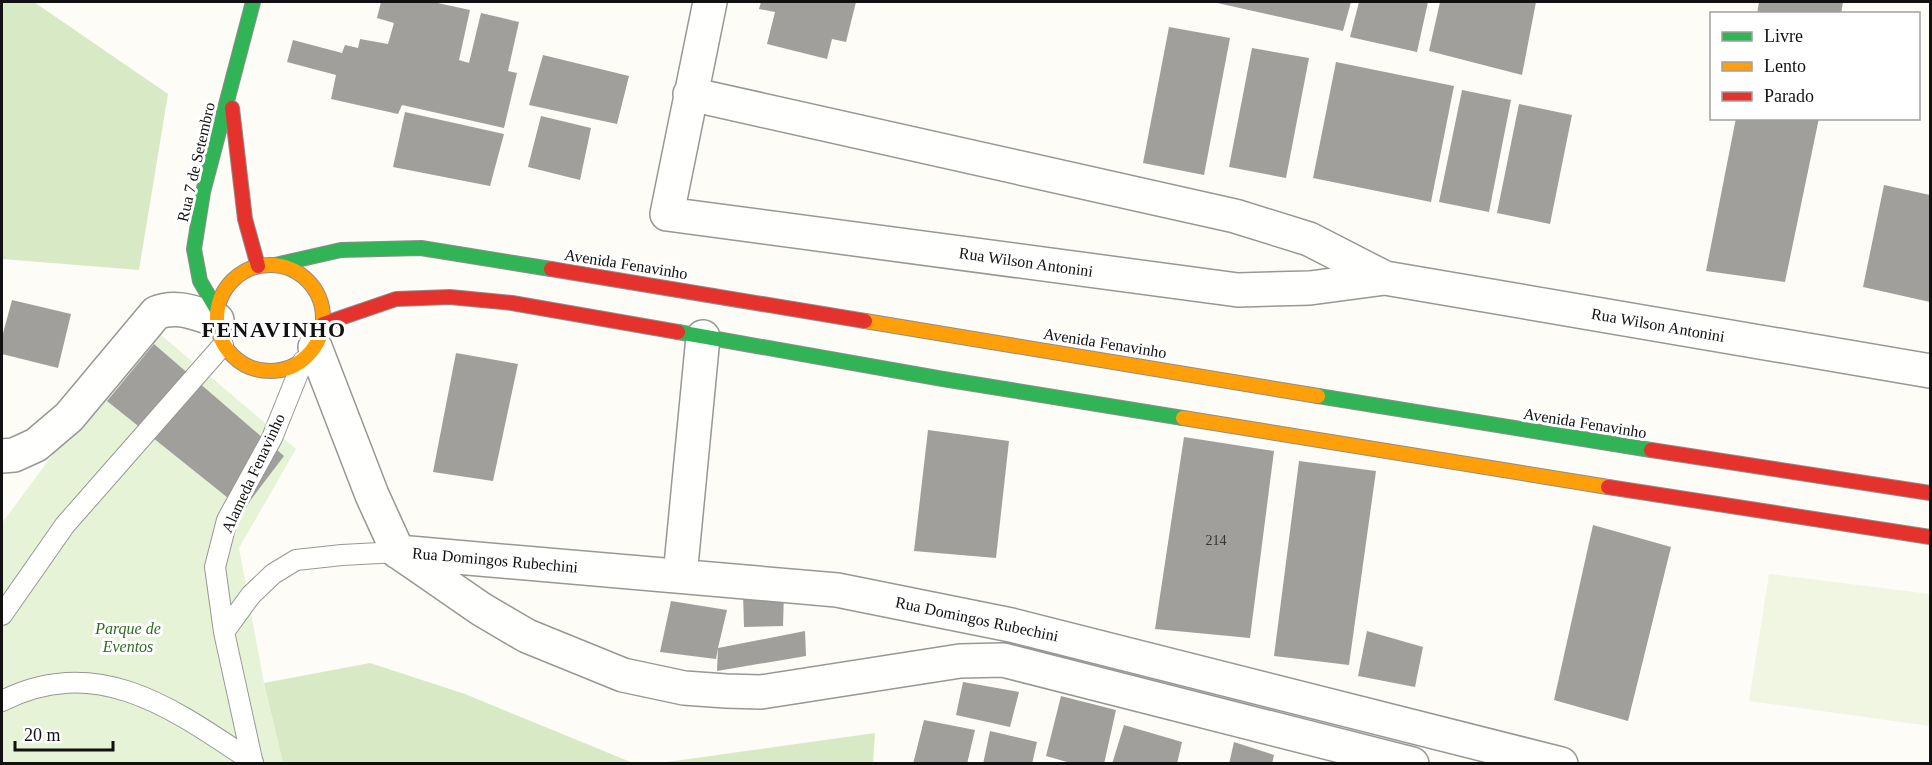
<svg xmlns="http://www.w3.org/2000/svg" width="1932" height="765" viewBox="0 0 1932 765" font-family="Georgia,serif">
  <rect width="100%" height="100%" fill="#fdfcf7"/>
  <!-- green -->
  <path fill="#e7f3d7" d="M155,330L296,449L239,548L264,683L283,763H2V523L68,434Z"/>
  <!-- forest -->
  <path fill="#d8eac5" d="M2,2H34L168,94L139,270L2,259Z
    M370,663L465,694L633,763H283L264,683Z
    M875,733L873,763H660Z"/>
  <!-- pitch -->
  <path fill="#f0f6e1" d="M1769,574L1930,594V726L1749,701Z"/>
  <!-- building -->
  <path fill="#a19f9c" d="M381,2H433L470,10L459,60L469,63L481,13L519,22L508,71L517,73L504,128L402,105L398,114L331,99L336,75L287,62L293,40L342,53L345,45L358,48L360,39L388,44L394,23L377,18Z
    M761,2H856L846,42L832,39L827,59L767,44L775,12L759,9Z
    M1213,2H1351L1343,31Z
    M1359,2H1428L1417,52L1350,37Z
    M1440,2H1536L1522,75L1429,51Z
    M1759,2H1843L1841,14H1757Z
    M1169,27L1230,38L1204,175L1143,163Z
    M1252,48L1309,58L1286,178L1229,167Z
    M543,55L629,76L617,124L529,105Z
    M1336,62L1454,86L1431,202L1313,178Z
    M1462,90L1511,100L1489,212L1439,202Z
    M1519,104L1572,115L1550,224L1497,213Z
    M405,112L504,134L490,186L393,167Z
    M541,116L591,128L580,180L528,167Z
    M1736,118H1819L1785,282L1706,271Z
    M1884,185L1930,195V302L1863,287Z
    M12,300L71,314L58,368L2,354V337Z
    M154,344L284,456L243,510L107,401Z
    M456,353L518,364L493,481L433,472Z
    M928,430L1009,441L996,558L914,551Z
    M1184,437L1274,451L1250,638L1155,629Z
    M1299,461L1376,471L1349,665L1274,656Z
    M1593,525L1671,547L1628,721L1554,700Z
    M743,593H784L783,626L744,627Z
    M671,601L727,610L718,648L805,631L806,656L717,671L718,648L716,659L660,652Z
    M1367,631L1423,647L1415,687L1358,676Z
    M963,682L1019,692L1010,727L956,715Z
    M1061,696L1116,710L1104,764H1074L1046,756Z
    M924,720L975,730L967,764H913Z
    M1124,725L1182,742L1177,764H1112Z
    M990,731L1037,742L1032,764H983Z
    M1234,742L1274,755L1272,764H1229Z"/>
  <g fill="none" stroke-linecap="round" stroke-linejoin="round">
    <!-- lane casing -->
    <g stroke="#979795" stroke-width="22">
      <path id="lane" d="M2,615L65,525L223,345
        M224,632L251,595L273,574L296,560L342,555L398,552
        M2,701C98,652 175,710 253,762
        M253,764L224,632L215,567L227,520L272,438L303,361"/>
    </g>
    <!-- street casing -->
    <g stroke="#979795" stroke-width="36">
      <path id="street" d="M710,2L667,214L1238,290L1310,288L1385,278L1930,371
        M690,94L1235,216L1309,239L1385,278
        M315,347L372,495L398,552
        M2,456L14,455L36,445L69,417L156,313C177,304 197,314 217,320
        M398,552L837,590L1011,625L1561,764
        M400,553L481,609L527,636L623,675L684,688L726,691L761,692L960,661L1003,660L1412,764
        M680,576L703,337"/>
    </g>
    <!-- fast casing -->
    <g stroke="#8e8d8b" stroke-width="16">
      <path id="fast" d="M275,265L341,250L421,248L551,269
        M217,310L200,281L194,249L203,192L253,2
        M678,332L943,379L1183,418
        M1318,396L1651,450"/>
    </g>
    <!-- slow casing -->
    <g stroke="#8e8d8b" stroke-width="16">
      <path id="slow" d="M217 318a53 53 0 1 1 106 0a53 53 0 1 1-106 0Z
        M865,321L1318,396
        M1183,418L1608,487"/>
    </g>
    <!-- jam casing -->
    <g stroke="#8e8d8b" stroke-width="16">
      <path id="jam" d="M232,108L245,219L258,266
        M551,269L865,321
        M323,324L396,299L450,297L512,303L678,332
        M1651,450L1930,493
        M1608,487L1930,537"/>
    </g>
    <!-- lane -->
    <use href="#lane" stroke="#fffffe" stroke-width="20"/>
    <!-- street -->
    <use href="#street" stroke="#fffffe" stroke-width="33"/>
    <!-- fast -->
    <use href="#fast" stroke="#30b455" stroke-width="14"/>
    <!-- slow -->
    <use href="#slow" stroke="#ff9f0a" stroke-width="14"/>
    <!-- jam -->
    <use href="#jam" stroke="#e5322d" stroke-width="14"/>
  </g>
  <g text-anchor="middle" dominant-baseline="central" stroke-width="6" stroke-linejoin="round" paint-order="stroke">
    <!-- number labels -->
    <g font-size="14" fill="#353434">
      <text x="1216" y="540">214</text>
    </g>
    <!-- street labels -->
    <g font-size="16" fill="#111" stroke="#fff">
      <text transform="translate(196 162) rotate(-77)">Rua 7 de Setembro</text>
      <text transform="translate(1026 262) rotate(8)">Rua Wilson Antonini</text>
      <text transform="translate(626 264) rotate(9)">Avenida Fenavinho</text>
      <text transform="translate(1658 325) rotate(10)">Rua Wilson Antonini</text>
      <text transform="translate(1105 343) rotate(9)">Avenida Fenavinho</text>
      <text transform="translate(1585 423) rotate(9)">Avenida Fenavinho</text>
      <text transform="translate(253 473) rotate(-65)">Alameda Fenavinho</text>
      <text transform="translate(495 560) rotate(5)">Rua Domingos Rubechini</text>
      <text transform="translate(977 619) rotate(12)">Rua Domingos Rubechini</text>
    </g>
    <!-- park labels -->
    <g font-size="16" font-style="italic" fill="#2f6b1f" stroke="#fff">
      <text x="128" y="628">Parque de<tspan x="128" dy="18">Eventos</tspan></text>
    </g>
    <!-- district labels -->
    <g font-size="22" font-weight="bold" letter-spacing="1.5" fill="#111" stroke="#fff">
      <text x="274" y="329">FENAVINHO</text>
    </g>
  </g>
  <!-- border -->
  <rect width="1932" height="765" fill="none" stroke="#111111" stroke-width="6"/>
  <!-- legend -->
  <rect x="1710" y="12" width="210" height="108" fill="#ffffff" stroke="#a0a0a0" stroke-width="1.5"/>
  <rect x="1722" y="32" width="30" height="9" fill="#30b455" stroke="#a0a0a0" stroke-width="1.5"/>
  <text x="1764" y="42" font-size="18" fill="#111111">Livre</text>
  <rect x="1722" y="62" width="30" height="9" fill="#ff9f0a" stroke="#a0a0a0" stroke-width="1.5"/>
  <text x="1764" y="72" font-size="18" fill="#111111">Lento</text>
  <rect x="1722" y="92" width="30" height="9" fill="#e5322d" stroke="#a0a0a0" stroke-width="1.5"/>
  <text x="1764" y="102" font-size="18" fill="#111111">Parado</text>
  <!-- scale -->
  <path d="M15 741v9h98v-9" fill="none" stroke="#111111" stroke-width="3"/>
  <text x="24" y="741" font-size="18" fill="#111111" stroke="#ffffff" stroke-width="4.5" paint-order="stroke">20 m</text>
</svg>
